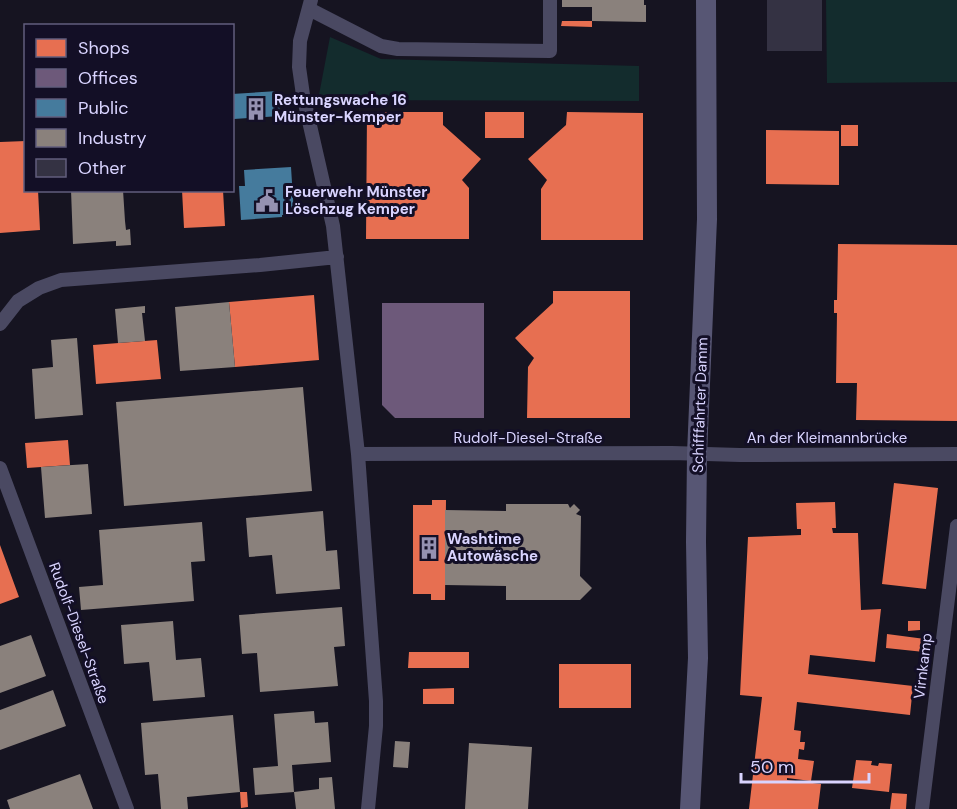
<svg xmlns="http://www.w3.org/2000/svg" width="957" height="809" viewBox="0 0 957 809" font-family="'DM Sans',sans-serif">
  <rect width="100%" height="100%" fill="#161421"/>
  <!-- green -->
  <path fill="#132c2d" d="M826,0H957V82L827,83Z
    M330,37L381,59L639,66V101L318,100Z"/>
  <!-- shops -->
  <path fill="#e76f51" d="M562,21H592V27L561,26Z
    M367,112H443V125L481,159L462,180L469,188V239H366Z
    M485,112H524V138H485Z
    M567,112L643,113V240H541V189L547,180L528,159L566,125Z
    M841,125H858V146H841Z
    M766,130L839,131V185L766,184Z
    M26,141V190H38L40,230L0,233V142Z
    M182,190H223L225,226L184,228Z
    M838,244L957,245V421L856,420L857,383H836L837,313H834V300H837Z
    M553,291H630V418H527L528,367L534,358L515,338L553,303Z
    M314,295L319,360L235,367L229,302Z
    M157,340L161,379L96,384L93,345Z
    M68,440L70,465L27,468L25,443Z
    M894,483L938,488L926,589L882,584Z
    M432,500H446L445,600H431V594H413V505H432Z
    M835,502L836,528H832L833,533H858L861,610L881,609L875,662L810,655L808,674L913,686L910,715L797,702L794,730L801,731L800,742H805L804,750L799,749L798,759L814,761L811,781L787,778V780L821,784L818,809H749L762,697L740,695L748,537L801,535V529H797L796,503Z
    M0,545L19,597L0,604Z
    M908,621H920V630L908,631Z
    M887,634L925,639L924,652L886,648Z
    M409,652H469V668H408Z
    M559,664H631V708H559Z
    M454,688V704H423V689Z
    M856,760L872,761L871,765L878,766L879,763L892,764L889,792L852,788Z
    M240,792H247L248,807L241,808Z
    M892,793L907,794L906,809H890Z"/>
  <!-- offices -->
  <path fill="#6d597a" d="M382,303H484V418H395L382,405Z"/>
  <!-- public -->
  <path fill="#457b9d" d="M278,91L280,116L234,119L232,94Z
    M291,167L294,214L282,215V217L241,220L239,186H245L244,170Z"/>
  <!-- industry -->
  <path fill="#8a817c" d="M562,0H644V5H646V22L592,21V7H562Z
    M71,190H123L125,221L126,230L130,229L131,245L116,246V241L73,244Z
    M229,302L235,367L180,371L175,307Z
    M145,306V313H142L145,341L118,343L115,309Z
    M77,338L83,415L35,419L32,369L53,367L51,340Z
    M303,387L312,491L124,506L116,402Z
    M88,464L92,514L45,518L41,467Z
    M506,504H568L570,508L574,504L580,510L576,514L581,516L580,576L592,588L580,600H506V586L445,585V510L506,511Z
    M323,511L326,551L337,550L340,589L276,594L272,555L249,557L246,518Z
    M202,522L205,561L191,562L194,601L81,610L79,587L103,585L99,530Z
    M342,607L345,646L334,647L338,686L260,692L257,653L242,654L239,615Z
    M173,621L176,660L201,658L205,697L153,701L149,662L124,664L121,625Z
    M31,635L46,676L0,693V646Z
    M53,690L66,726L0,750V710Z
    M314,711L315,723L328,722L331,762L292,765L294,792L255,795L253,768L278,766L274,714Z
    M233,715L240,792L187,797L188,809H161L158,774L145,775L141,723Z
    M395,741L410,742L408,768L393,767Z
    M469,743L532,747L528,809H465Z
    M80,774L93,809H10L7,800Z
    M332,777L335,809H296L294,792L319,789V778Z"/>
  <!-- building -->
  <path fill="#343243" d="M767,0H822V51H767Z"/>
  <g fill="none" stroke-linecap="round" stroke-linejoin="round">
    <!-- street -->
    <path stroke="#4a4962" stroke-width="14" d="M311,0L300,41L299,67L303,95L333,226L358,454L376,701V726L368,809
      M309,9L381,46L398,49L550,51V0
      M0,324L18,301L39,288L61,280L260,265L337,257
      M358,454L672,453L740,455L957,454
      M0,468L127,809
      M922,809L957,526"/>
    <!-- secondary -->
    <path stroke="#575674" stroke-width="20" d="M690,809L698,658L696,542L697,454L707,219L706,0"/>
  </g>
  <!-- icons -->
  <defs>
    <g id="building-bare" transform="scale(1.8)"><path d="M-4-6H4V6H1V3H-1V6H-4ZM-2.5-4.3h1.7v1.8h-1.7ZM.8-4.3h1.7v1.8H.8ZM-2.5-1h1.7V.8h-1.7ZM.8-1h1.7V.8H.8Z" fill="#9591b1" stroke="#130f26" stroke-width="2.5" paint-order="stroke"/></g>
    <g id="civic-bare" transform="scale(1.8)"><path d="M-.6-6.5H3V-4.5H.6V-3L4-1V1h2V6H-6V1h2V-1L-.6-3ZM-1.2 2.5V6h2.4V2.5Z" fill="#9591b1" stroke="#130f26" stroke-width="2.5" paint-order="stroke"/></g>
  </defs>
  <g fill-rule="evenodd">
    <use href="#building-bare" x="256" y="109"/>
    <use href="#civic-bare" x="267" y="201"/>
    <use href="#building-bare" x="429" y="548"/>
  </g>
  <g text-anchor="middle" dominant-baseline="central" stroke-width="6" stroke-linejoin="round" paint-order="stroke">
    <!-- poi labels -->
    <g font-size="15" font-weight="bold" fill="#d9d4ff" stroke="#130f26" text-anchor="start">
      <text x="274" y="100">Rettungswache 16<tspan x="274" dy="17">Münster-Kemper</tspan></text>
      <text x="285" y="192">Feuerwehr Münster<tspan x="285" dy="17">Löschzug Kemper</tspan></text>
      <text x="447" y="539">Washtime<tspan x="447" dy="17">Autowäsche</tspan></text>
    </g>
    <!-- street labels -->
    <g font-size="15" fill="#d9d4ff" stroke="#130f26">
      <text transform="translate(700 405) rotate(-88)">Schifffahrter Damm</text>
      <text x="528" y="438">Rudolf-Diesel-Straße</text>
      <text x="827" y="438">An der Kleimannbrücke</text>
      <text transform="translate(79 633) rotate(70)">Rudolf-Diesel-Straße</text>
      <text transform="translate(923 666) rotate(-83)">Virnkamp</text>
    </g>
  </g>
  <!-- legend -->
  <rect x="24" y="24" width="210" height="168" fill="#130f26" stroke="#625e7d" stroke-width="1.5"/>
  <rect x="36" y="39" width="30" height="18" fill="#e76f51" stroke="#625e7d" stroke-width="1.5"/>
  <text x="78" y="54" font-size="18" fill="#d9d4ff">Shops</text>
  <rect x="36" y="69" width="30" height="18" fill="#6d597a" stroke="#625e7d" stroke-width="1.5"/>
  <text x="78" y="84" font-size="18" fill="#d9d4ff">Offices</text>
  <rect x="36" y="99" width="30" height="18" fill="#457b9d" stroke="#625e7d" stroke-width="1.5"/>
  <text x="78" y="114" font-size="18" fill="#d9d4ff">Public</text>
  <rect x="36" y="129" width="30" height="18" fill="#8a817c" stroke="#625e7d" stroke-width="1.5"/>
  <text x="78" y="144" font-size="18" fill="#d9d4ff">Industry</text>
  <rect x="36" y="159" width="30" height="18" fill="#343243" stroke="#625e7d" stroke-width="1.5"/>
  <text x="78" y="174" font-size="18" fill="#d9d4ff">Other</text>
  <!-- scale -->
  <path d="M741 773v9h128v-9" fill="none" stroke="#d9d4ff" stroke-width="3"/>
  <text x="750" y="773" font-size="18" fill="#d9d4ff" stroke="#130f26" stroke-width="4.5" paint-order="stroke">50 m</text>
</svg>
